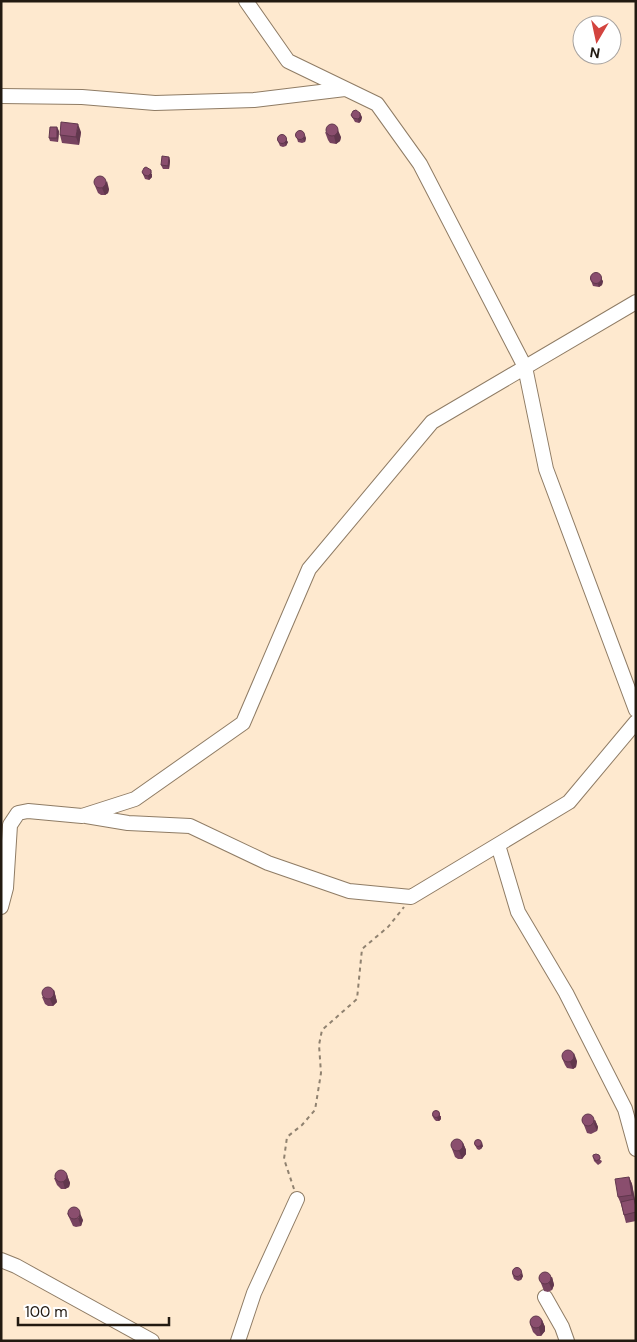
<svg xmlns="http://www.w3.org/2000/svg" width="637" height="1342" viewBox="0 0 637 1342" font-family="'DM Sans',sans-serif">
  <rect width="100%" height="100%" fill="#fee9cf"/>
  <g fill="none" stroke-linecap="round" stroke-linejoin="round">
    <!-- minor casing -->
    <g stroke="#8f7c65" stroke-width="16">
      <path id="minor" d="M246,1L288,61L377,104L420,164L525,367L546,469L636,710
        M1,96L82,97L155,103L254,100L345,89
        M86,816L128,823L190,826L268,863L349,891L411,897L569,802L636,722
        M498,845L518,912L566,993L625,1109L636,1149
        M1,907L6,888L10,825L18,813L28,811L82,816L135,799L243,723L309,569L432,422L636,302
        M1,1260L16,1266L152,1341
        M545,1297L562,1327L567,1341
        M238,1341L254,1293L297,1199"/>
    </g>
    <!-- path -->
    <path stroke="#908270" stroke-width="2" stroke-dasharray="4 4" stroke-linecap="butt" d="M294,1189L284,1159L287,1137L302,1125L315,1110L321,1073L319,1045L322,1030L357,999L362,949L388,927L404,907"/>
    <!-- minor -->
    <use href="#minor" stroke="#fff" stroke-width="14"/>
  </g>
  <!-- wall -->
  <path fill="#77435f" d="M351,115L362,117L361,121L359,123L355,122Z
    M59,131L58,142L50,141L49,138Z
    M81,132L79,145L62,143L60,135Z
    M325,132L341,137L340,141L336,144L330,143L328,140Z
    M296,135L306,138L305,142L302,143L298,142Z
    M277,139L288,142L286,146L283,147L280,146Z
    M169,157L170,161L169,169H163L161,165Z
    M142,172L152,174V177L149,180L145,179Z
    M95,186L109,189L108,193L105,195H101L98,193Z
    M590,278L603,281L602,285L599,287L593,286Z
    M54,990L57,1002L53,1006H48L45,1004L42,997Z
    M562,1058L577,1061L576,1067L573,1069L567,1068L565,1065Z
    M432,1115L441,1116V1119L439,1121H436L434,1119Z
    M582,1120H595L598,1127L597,1131L591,1134L587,1133Z
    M463,1143L466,1150V1154L462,1159H458L455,1157L452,1149Z
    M474,1143L483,1146L481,1149L479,1150L477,1149Z
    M593,1155L602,1161L601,1163L598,1165L594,1161L593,1157Z
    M67,1175L70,1183L69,1187L65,1189H61L57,1185L54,1178Z
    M629,1177L632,1184L636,1204V1221L626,1223L621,1204L618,1197Z
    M67,1213L83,1220L81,1226L76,1227L73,1226Z
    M512,1273L523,1276L521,1280L518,1281L514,1279Z
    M552,1277L554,1285L552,1290L548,1292L544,1291L539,1278Z
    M542,1320L545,1327V1331L541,1336H537L533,1332L530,1324Z"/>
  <!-- shaded-wall -->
  <path fill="#61374d" d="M360,113L362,117L361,121L359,123L358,119Z
    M78,124L81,132L79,145L76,137Z
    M57,127L59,131L58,142L57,138Z
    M338,130L341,137L340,141L336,144L334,136Z
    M305,135L306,138L305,142L303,139Z
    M286,139L288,142L286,146L285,143Z
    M169,157L170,161L169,169L168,166Z
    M151,170L152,177L149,180L148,176Z
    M107,181L109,189L108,193L105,195L102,188Z
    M601,278L603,281L602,285L599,287L598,284Z
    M54,990L57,1002L53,1006L50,999Z
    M574,1053L577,1061L576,1067L573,1069L570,1062Z
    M439,1112L441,1119L439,1121L437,1118Z
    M595,1120L598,1127L597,1131L594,1124Z
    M482,1142L483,1146L481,1149L480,1146Z
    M463,1143L466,1150V1154L462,1159L459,1151Z
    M67,1175L70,1183L69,1187L65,1189L63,1182Z
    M629,1177L632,1184L635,1202L632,1195Z
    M80,1213L83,1220L81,1226L78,1218Z
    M522,1272L523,1276L521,1280L520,1276Z
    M552,1277L554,1285L552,1290L549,1283Z
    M542,1320L545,1327V1331L541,1336L539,1328Z"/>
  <!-- building -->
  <path fill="#8a4e6e" stroke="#61374d" d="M356,110L360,113V117L358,119L353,118L351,115L353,111Z
    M61,122L78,124L76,137L60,135Z
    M326 130a6 6 0 1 1 12 0a6 6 0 1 1-12 0Z
    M50,127H57V138H49Z
    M295.5 135a4.5 4.5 0 1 1 9 0a4.5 4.5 0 1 1-9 0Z
    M277.5 139a4.5 4.5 0 1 1 9 0a4.5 4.5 0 1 1-9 0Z
    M162,156L169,157L168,166L161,165Z
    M146,167L151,170V173L148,176L144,175L142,172L144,168Z
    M94 182a6 6 0 1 1 12 0a6 6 0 1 1-12 0Z
    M590.5 278a5.5 5.5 0 1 1 11 0a5.5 5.5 0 1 1-11 0Z
    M42 993a6 6 0 1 1 12 0a6 6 0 1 1-12 0Z
    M562 1056a6 6 0 1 1 12 0a6 6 0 1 1-12 0Z
    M432.5 1114a3.5 3.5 0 1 1 7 0a3.5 3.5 0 1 1-7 0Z
    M582 1120a6 6 0 1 1 12 0a6 6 0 1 1-12 0Z
    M451 1145a6 6 0 1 1 12 0a6 6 0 1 1-12 0Z
    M474.5 1143a3.5 3.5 0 1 1 7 0a3.5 3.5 0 1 1-7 0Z
    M596,1154L599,1155L600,1157V1159L596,1161L593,1157V1155Z
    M55 1176a6 6 0 1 1 12 0a6 6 0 1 1-12 0Z
    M629,1177L632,1195L618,1197L615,1179Z
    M634,1199L636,1207V1212L624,1215L621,1202Z
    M68 1213a6 6 0 1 1 12 0a6 6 0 1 1-12 0Z
    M512.5 1272a4.5 4.5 0 1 1 9 0a4.5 4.5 0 1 1-9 0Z
    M539 1278a6 6 0 1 1 12 0a6 6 0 1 1-12 0Z
    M530 1322a6 6 0 1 1 12 0a6 6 0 1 1-12 0Z"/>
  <!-- border -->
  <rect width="637" height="1342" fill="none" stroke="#221a11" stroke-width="5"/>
  <!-- north arrow -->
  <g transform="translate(597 40) rotate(189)"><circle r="24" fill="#ffffff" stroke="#a7a3a0"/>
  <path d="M0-4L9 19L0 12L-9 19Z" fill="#d3443f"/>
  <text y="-8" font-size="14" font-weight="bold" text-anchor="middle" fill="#221a11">N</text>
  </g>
  <!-- scale -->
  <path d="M18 1317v8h151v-8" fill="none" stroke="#221a11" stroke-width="2.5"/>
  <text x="25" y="1317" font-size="15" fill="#221a11" stroke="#ffffff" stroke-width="4" paint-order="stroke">100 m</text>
</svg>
